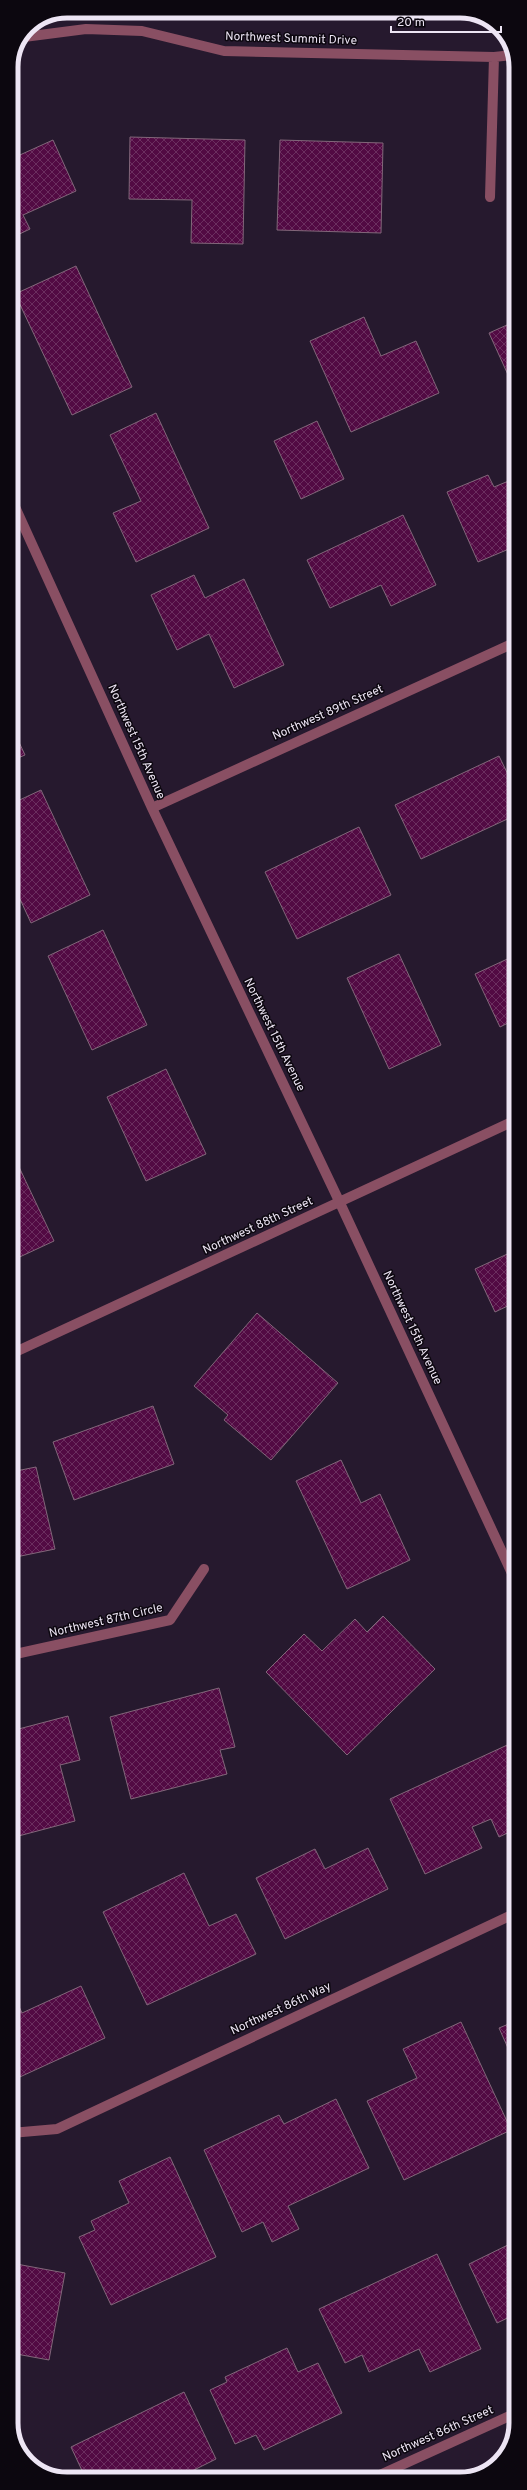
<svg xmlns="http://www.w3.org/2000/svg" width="527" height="2490" viewBox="0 0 527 2490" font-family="Overpass,sans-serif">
  <defs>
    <pattern id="building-cross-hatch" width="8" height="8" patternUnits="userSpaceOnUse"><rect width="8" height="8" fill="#520a43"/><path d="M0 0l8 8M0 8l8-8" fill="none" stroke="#6b2e5f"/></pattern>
  </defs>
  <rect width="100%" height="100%" fill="#26192e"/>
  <!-- building -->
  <path fill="url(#building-cross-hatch)" stroke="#82677a" d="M130,137L245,140L243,244L191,243L192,200L129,199Z
    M53,140L76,191L23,215L30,229L11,238V159Z
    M280,140L383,143L381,233L277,230Z
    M76,266L132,387L72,415L15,294Z
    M364,317L381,356L416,341L439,393L351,432L310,341Z
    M516,321V374L509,377L489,333Z
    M156,413L209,528L136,562L113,513L141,501L110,435Z
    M317,421L344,479L301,499L274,441Z
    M488,475L494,487L516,478V546L478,562L447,492Z
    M403,515L436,585L391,606L381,585L330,608L307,560Z
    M194,575L205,598L244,579L284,665L234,688L209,634L177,650L151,595Z
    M11,725L25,755L11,761Z
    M499,756L516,791V815L421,859L395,805Z
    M41,790L90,895L31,923L20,899L11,903V804Z
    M359,827L391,895L297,939L265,872Z
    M103,930L147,1025L92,1050L48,956Z
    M399,954L441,1045L389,1069L347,978Z
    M516,955V1019L500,1027L475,974Z
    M166,1069L206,1154L146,1181L107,1097Z
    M11,1150L54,1241L11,1261Z
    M516,1250V1302L495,1312L475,1269Z
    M257,1313L338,1383L271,1460L224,1420L228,1415L194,1386Z
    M153,1406L174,1464L74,1500L53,1442Z
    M341,1460L361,1503L380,1494L410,1560L347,1589L296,1481Z
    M36,1467L55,1549L11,1558V1472Z
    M383,1616L435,1669L347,1755L266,1672L304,1634L322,1651L355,1619L367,1632Z
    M219,1688L235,1747L220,1750L227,1774L131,1799L110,1717Z
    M68,1716L80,1760L60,1765L75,1821L11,1838V1731Z
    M516,1741V1829L499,1837L491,1819L472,1827L482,1848L425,1874L390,1799Z
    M368,1848L388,1889L285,1939L256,1878L315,1849L325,1869Z
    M184,1873L209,1926L236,1914L256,1954L147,2005L103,1912Z
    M81,1986L105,2038L11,2081V1989L22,2013Z
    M516,2021V2066L499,2028Z
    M461,2022L511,2130L404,2180L367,2101L417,2078L403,2049Z
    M336,2099L369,2168L288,2206L299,2229L272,2242L263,2222L242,2232L204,2150L279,2115L284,2124Z
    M170,2157L216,2257L111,2305L79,2237L95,2230L91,2221L129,2203L119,2181Z
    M516,2241V2314L497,2323L469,2264Z
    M437,2254L481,2349L430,2372L419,2349L369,2372L362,2355L345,2363L319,2309Z
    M11,2263L65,2273L49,2360L11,2353Z
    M287,2348L298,2372L318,2363L342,2413L264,2450L256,2435L235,2444L210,2390L227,2382L225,2377Z
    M184,2392L216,2459L176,2479H146L143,2471L126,2479H86L71,2447Z"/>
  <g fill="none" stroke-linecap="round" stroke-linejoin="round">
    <!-- street -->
    <path stroke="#894f63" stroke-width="10" d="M24,37L86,29L142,31L224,51L494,57L513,55
      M490,197L494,57
      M11,498L152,808L340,1203L516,1582
      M152,808L516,642
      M11,1354L516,1120
      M11,1655L170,1620L204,1569
      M11,2133L57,2129L516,1913
      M371,2479L516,2413"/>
  </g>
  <g text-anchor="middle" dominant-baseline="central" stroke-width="3" stroke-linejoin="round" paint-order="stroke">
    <!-- street labels -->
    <g font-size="12" fill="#ede5f4" stroke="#0c070f">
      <text transform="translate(291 39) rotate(2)">Northwest Summit Drive</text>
      <text transform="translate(328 713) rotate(-24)">Northwest 89th Street</text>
      <text transform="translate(136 742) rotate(66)">Northwest 15th Avenue</text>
      <text transform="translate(274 1035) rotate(64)">Northwest 15th Avenue</text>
      <text transform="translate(258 1226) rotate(-25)">Northwest 88th Street</text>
      <text transform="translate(412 1328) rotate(65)">Northwest 15th Avenue</text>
      <text transform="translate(106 1621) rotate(-13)">Northwest 87th Circle</text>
      <text transform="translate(281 2009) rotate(-25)">Northwest 86th Way</text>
      <text transform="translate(438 2434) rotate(-24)">Northwest 86th Street</text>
    </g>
  </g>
  <!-- crop -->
  <path d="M0 0H527V2490H0ZM67 18H460A49 49 0 0 1 509 67V2423A49 49 0 0 1 460 2472H67A49 49 0 0 1 18 2423V67A49 49 0 0 1 67 18Z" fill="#0c070f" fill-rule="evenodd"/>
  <path fill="none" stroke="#ede5f4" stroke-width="5" d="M67 18H460A49 49 0 0 1 509 67V2423A49 49 0 0 1 460 2472H67A49 49 0 0 1 18 2423V67A49 49 0 0 1 67 18Z"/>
  <!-- scale -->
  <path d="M391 26v6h110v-6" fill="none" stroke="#ede5f4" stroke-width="2"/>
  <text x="397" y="26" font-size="12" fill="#ede5f4" stroke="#0c070f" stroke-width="3" paint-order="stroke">20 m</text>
</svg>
